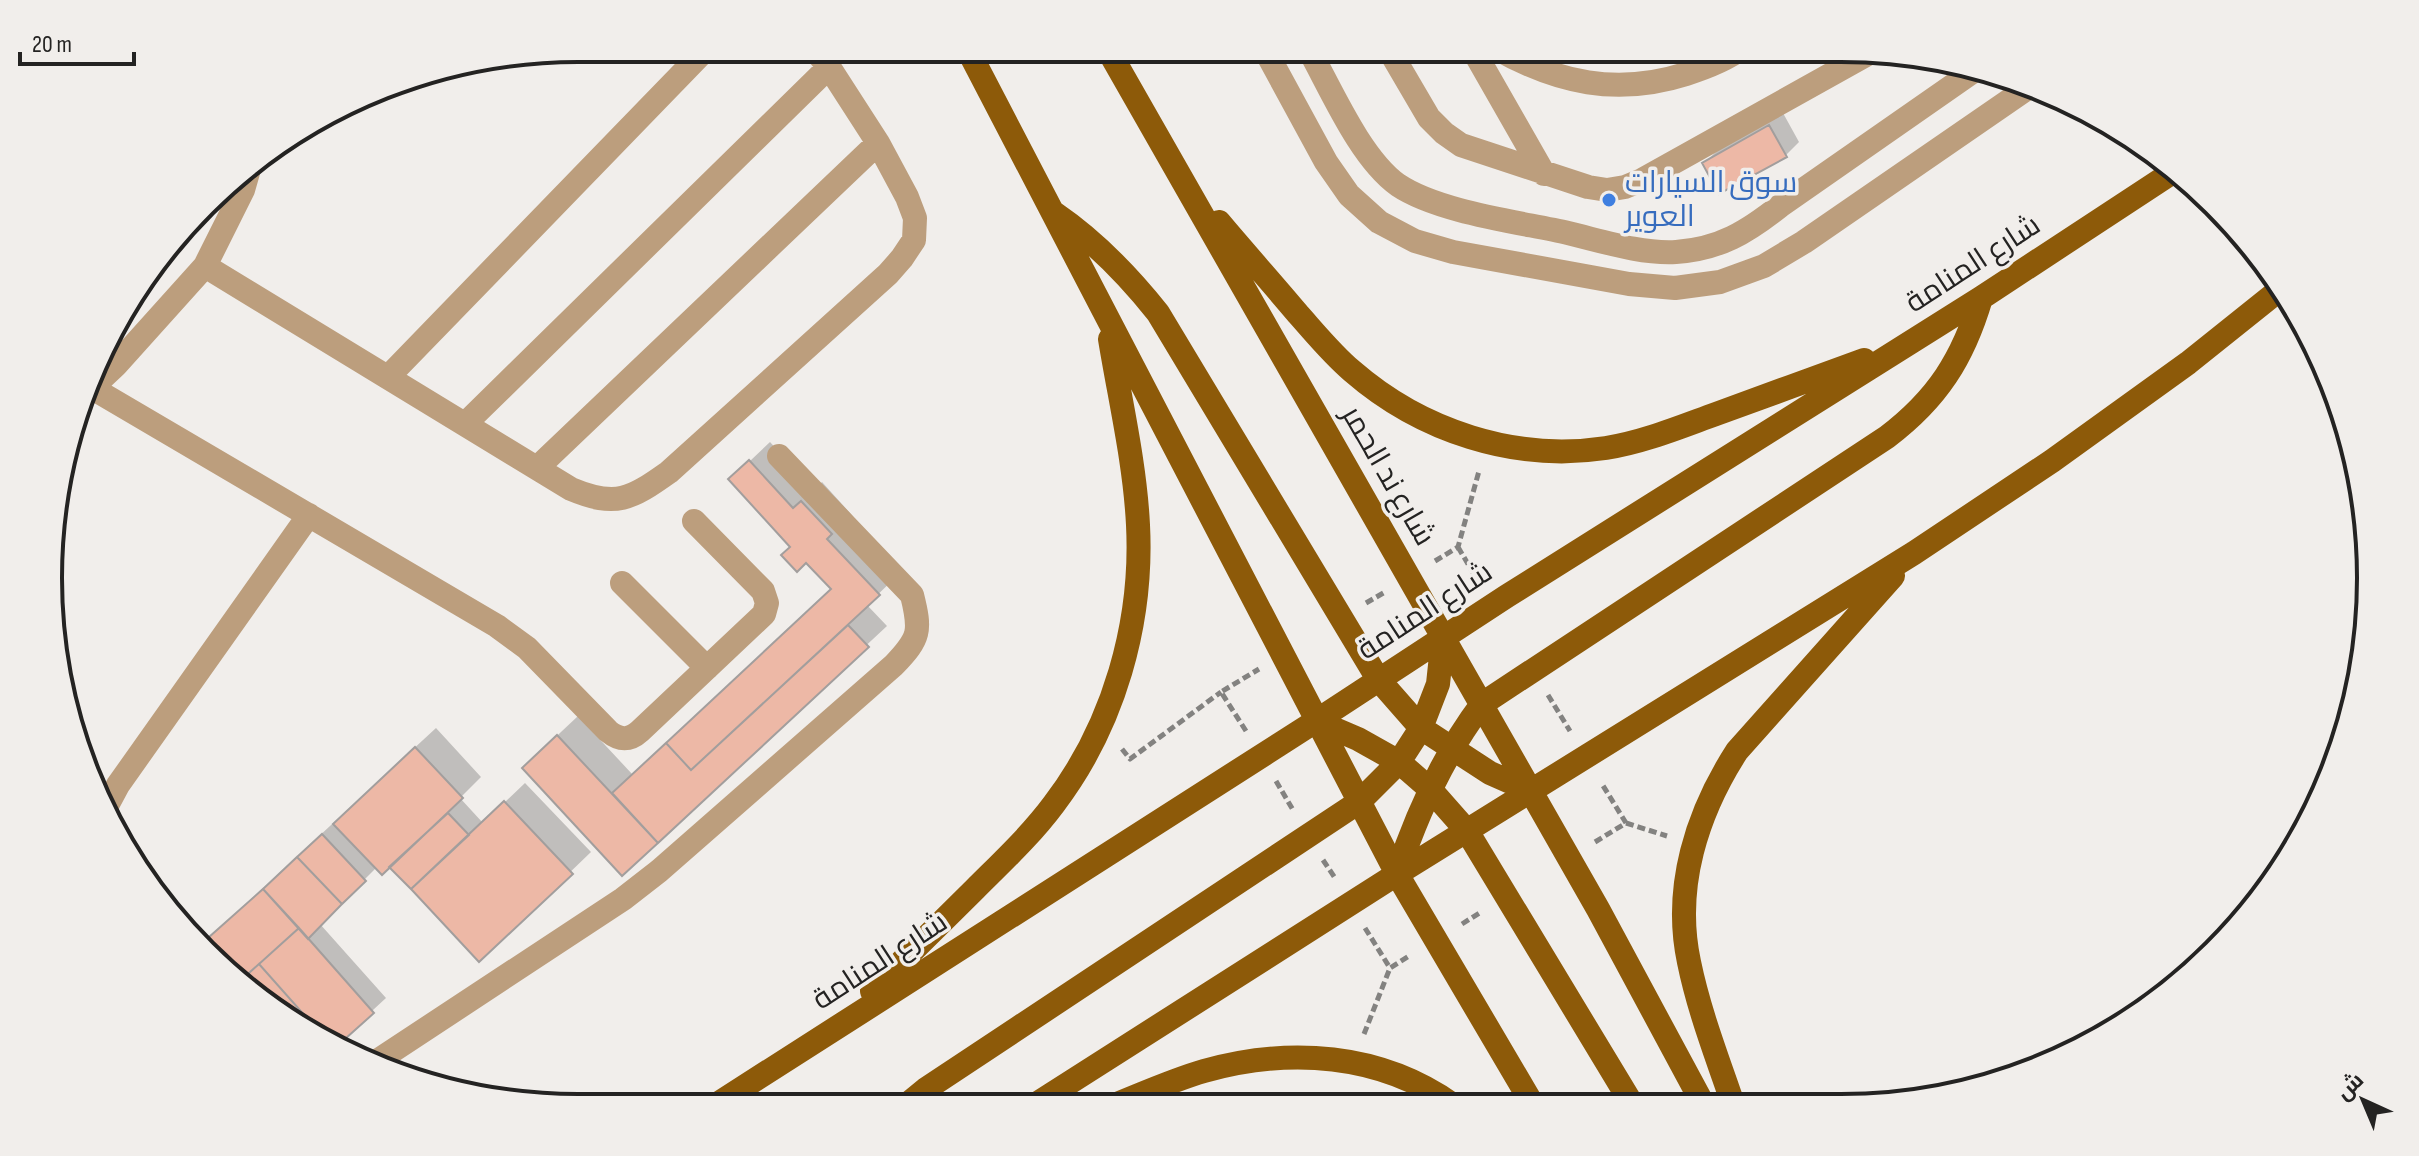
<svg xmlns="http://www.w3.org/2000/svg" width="2419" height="1156" viewBox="0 0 2419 1156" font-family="'Sofia Sans Condensed',Cairo,sans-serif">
  <rect width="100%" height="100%" fill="#f1eeeb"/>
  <!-- shadow -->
  <path fill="#0003" d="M1783,113L1799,142L1786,155L1704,163L1718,150Z
    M770,442L814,490L822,482L850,513L899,574L867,605L887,626L622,873L544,748L578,716L633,775L833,589L731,479Z
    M436,728L481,777L460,798L483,823L525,783L591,852L480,959L390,864L377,867L320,924L386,998L334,1046L284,1019L204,953L199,947Z"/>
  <!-- building -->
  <path fill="#edb8a6" stroke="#a29e9d" stroke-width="2" d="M1769,125L1787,157L1719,194L1702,163Z
    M749,460L793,508L801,501L832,534L827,539L880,595L691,770L666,743L831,589L806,563L797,572L781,555L790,547L728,479Z
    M848,625L869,647L658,843L612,793L666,743L691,770Z
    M557,735L658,843L622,876L522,768Z
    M415,747L463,798L382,875L333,824Z
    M504,801L573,874L479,962L411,889Z
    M448,813L469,835L411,889L389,867Z
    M322,834L366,881L342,904L297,857Z
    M297,857L342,904L308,939L263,889Z
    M263,889L299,928L239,982L204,953L199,946Z
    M299,928L374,1013L336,1047L330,1044L259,964Z
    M259,964L330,1044L284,1019L239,982Z"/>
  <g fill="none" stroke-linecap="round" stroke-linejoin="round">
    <!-- path -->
    <path stroke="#838280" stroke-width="5" stroke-dasharray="8 4" stroke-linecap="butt" d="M1458,547L1478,581
      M1435,561L1458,547L1479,471
      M1366,603L1385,592
      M1548,695L1570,731
      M1246,731L1221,692L1259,669
      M1122,749L1130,759L1221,692
      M1276,781L1293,810
      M1626,823L1667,836
      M1595,842L1626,823L1602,784
      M1323,860L1335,878
      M1462,924L1481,912
      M1365,928L1390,968L1409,956
      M1364,1034L1390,968"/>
    <!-- minor -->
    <path stroke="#bc9e7d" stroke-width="24" d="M1264,48L1326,162L1349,195L1379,222L1415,241L1453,252L1629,284L1675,288L1720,282L1764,266L1804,242L2032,85
      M1308,48C1331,89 1360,158 1398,185C1438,212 1519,222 1568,233C1602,241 1641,254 1676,252C1720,249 1747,232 1780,206L1978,68
      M1388,48L1429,118L1444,133L1461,145L1588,187L1607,190L1625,187L1642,180L1873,51
      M1472,48L1544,174
      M1496,48C1557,83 1617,96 1686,74C1705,68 1726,60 1742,48
      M205,266L571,489C616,508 631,499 669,472L888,274L902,258L914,240L915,218L907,197L878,143L829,67L813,48
      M388,377L707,48
      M92,388L497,626L527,648L608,731C619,740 629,741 640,731L764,614L767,603L763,591L694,521
      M82,397L116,365L205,266L243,190L251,162
      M465,424L829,67
      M537,468L878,143
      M622,583L707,668
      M103,813L118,785L309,515
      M371,1065L623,899L659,871L894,665C920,638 921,631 912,595L779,456"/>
    <!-- major -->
    <path stroke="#8d5a09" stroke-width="24" d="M967,48L1397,874L1533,1105
      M1107,48L1598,909L1703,1104
      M1054,213C1095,241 1127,274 1158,313L1378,679L1421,728L1490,773L1531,791
      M1219,222C1245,253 1272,283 1298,314C1315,333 1332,354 1352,371C1421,431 1515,462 1606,448C1644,442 1680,427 1716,414C1765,396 1815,378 1864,360
      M1316,721L1358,739L1399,762L1430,789L1467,831L1632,1104
      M1397,874C1417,813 1443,756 1482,704L1887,437C1937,399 1963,359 1981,298
      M872,991C906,957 941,923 975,889C1003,861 1031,835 1054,804C1114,725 1143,623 1138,525C1135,463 1120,400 1110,339
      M1733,1104C1717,1057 1699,1011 1689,962C1673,887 1697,813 1737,751L1893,576
      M1033,1106L1397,874L1914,553L2052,461L2188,363L2283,287
      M1112,1106C1142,1094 1173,1080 1204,1071C1289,1047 1380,1053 1453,1105
      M904,1107L926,1089L1359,802L1399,762L1421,728L1438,684L1443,637
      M711,1108L1316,721L1507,596L1981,298L2176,170"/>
  </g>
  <!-- markers -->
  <circle fill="#3f7fe0" stroke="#f1eeeb" stroke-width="3" cx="1609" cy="200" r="8"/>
  <g text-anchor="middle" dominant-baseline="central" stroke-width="7" stroke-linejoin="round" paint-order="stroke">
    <!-- shop labels -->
    <g font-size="30" fill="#366cbe" stroke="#f1eeeb" text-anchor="start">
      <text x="1625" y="183">سوق السيارات<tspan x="1625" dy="34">العوير</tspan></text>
    </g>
    <!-- street labels -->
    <g font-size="30" fill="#242322" stroke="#f1eeeb">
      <text transform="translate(1973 264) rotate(-33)">شارع المنامة</text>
      <text transform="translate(1388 476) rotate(60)">شارع ند الحمر</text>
      <text transform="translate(1425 611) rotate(-33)">شارع المنامة</text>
      <text transform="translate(880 961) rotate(-33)">شارع المنامة</text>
    </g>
  </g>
  <!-- crop -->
  <path d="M0 0H2419V1156H0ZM578 62H1841A516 516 0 0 1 2357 578V578A516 516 0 0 1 1841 1094H578A516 516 0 0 1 62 578V578A516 516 0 0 1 578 62Z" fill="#f1eeeb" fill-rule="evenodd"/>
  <path fill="none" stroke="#242322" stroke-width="4" d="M578 62H1841A516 516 0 0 1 2357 578V578A516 516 0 0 1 1841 1094H578A516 516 0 0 1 62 578V578A516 516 0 0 1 578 62Z"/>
  <!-- north arrow -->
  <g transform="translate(2363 1100) rotate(316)" stroke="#f1eeeb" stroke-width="6" paint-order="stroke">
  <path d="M0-6L14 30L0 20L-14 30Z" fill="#242322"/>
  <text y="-12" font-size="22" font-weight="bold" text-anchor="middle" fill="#242322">ش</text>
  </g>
  <!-- scale -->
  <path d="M20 52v12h114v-12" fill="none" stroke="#242322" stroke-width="4"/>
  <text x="32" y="52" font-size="24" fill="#242322" stroke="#f1eeeb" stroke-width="6" paint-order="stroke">20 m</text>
</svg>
